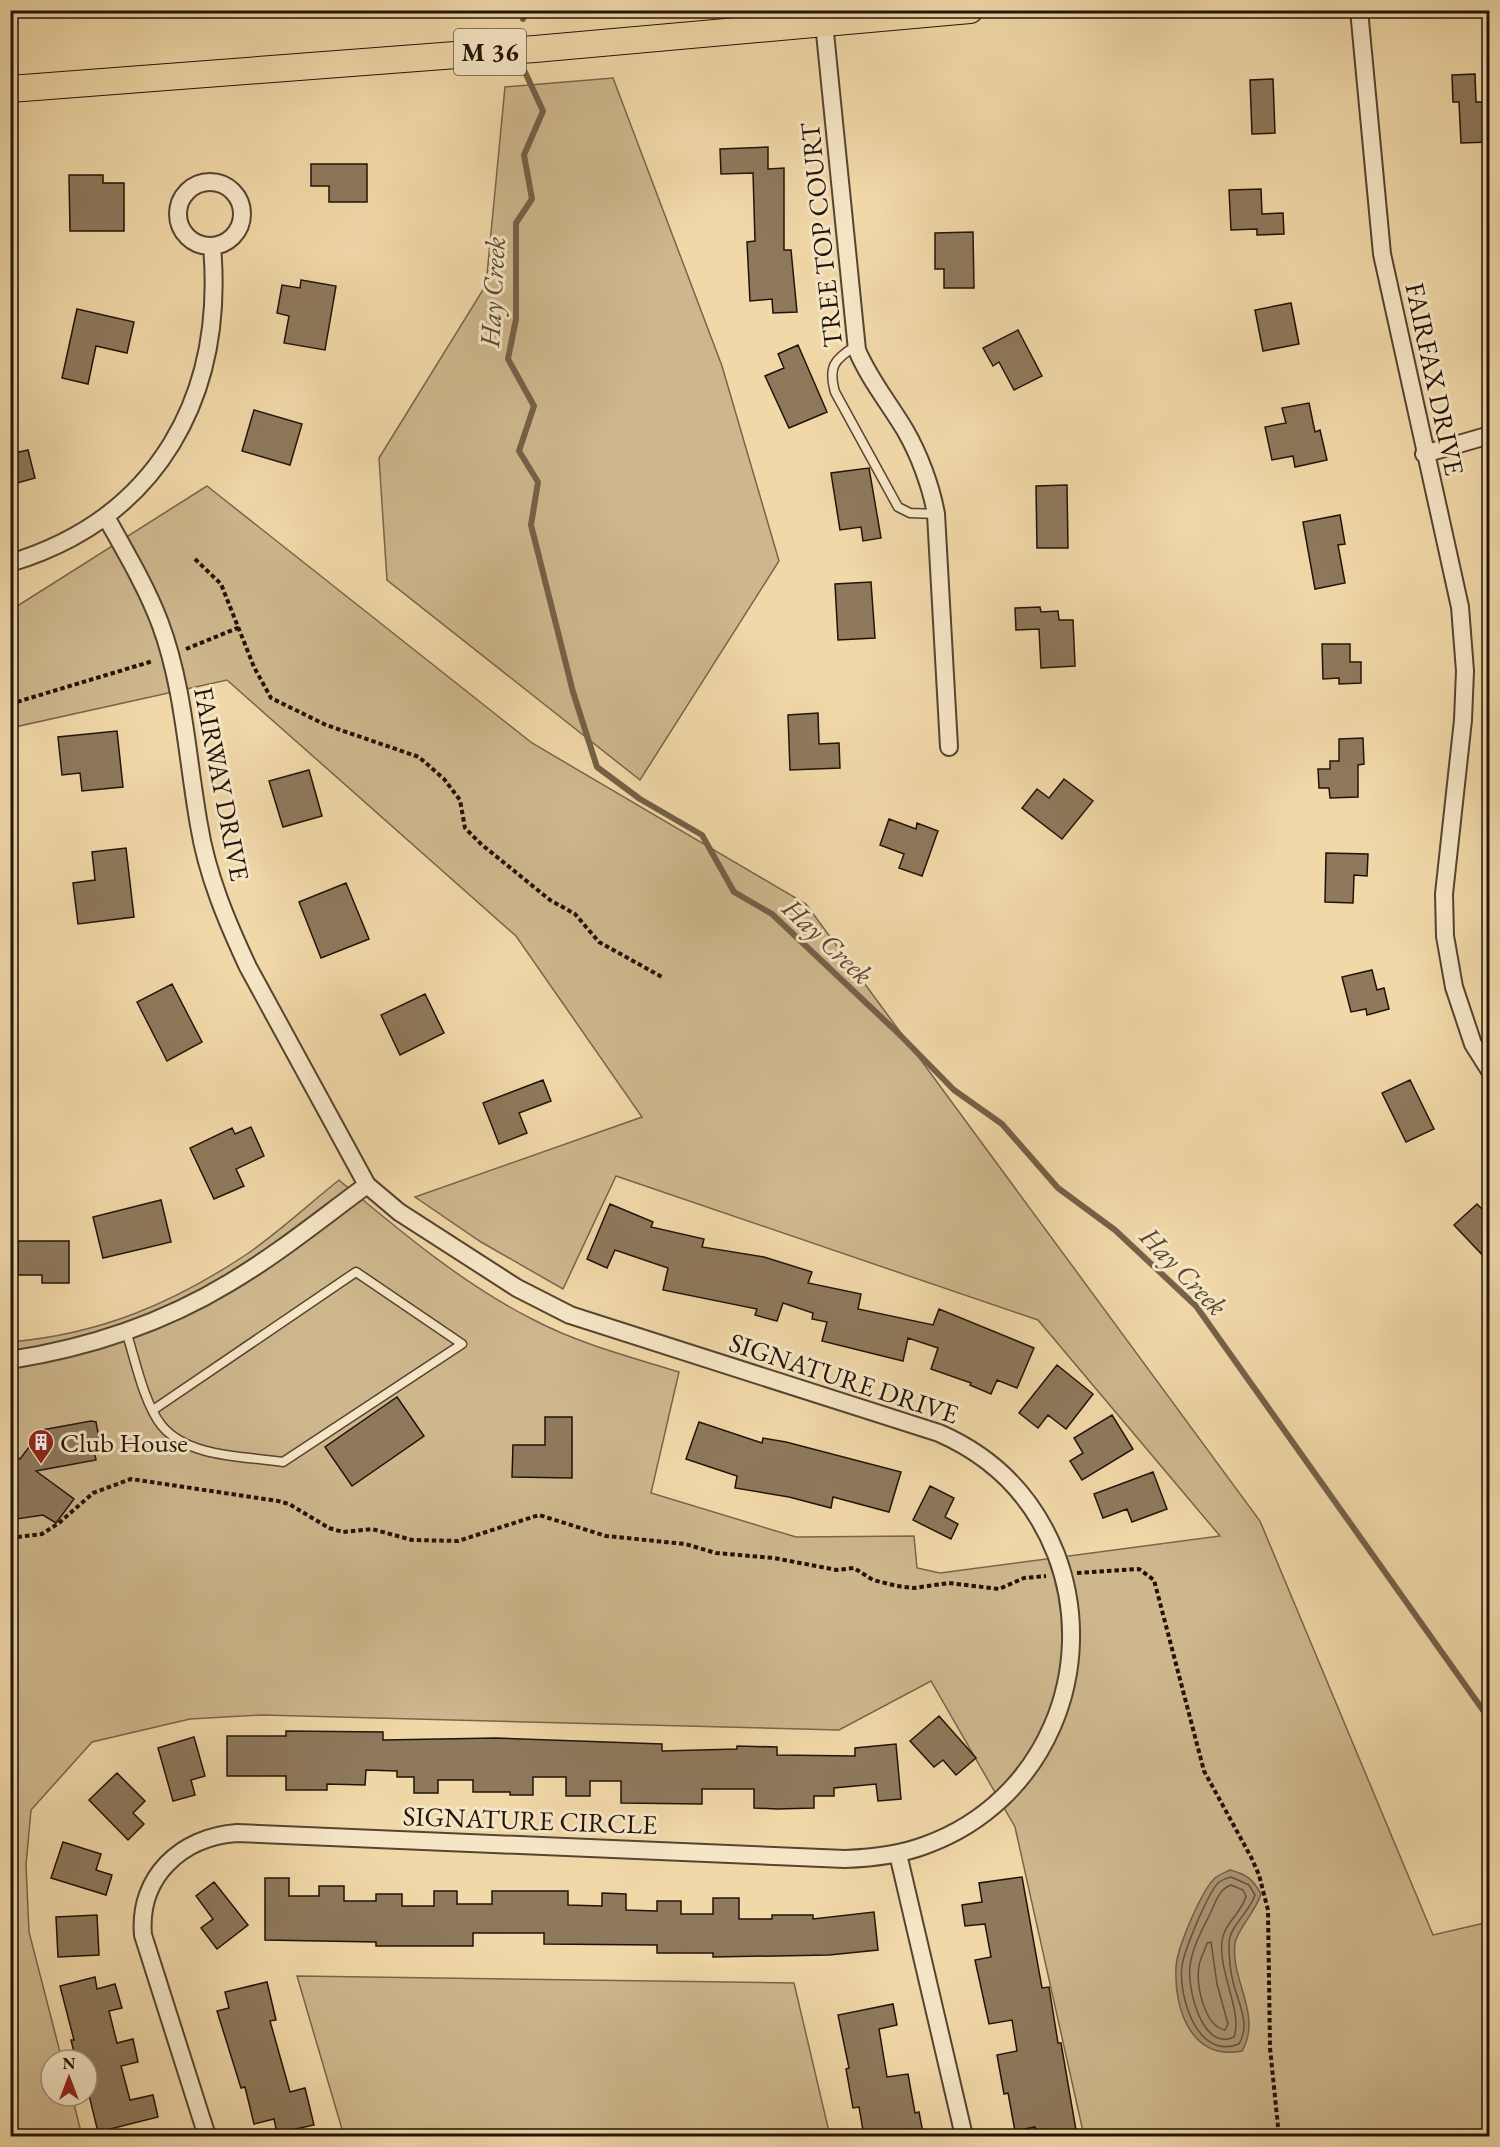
<svg xmlns="http://www.w3.org/2000/svg" width="1500" height="2147" viewBox="0 0 1500 2147" font-family="'EB Garamond',serif">
  <rect width="100%" height="100%" fill="#f1d8a8"/>
  <filter id="stains"><feTurbulence type="fractalNoise" baseFrequency=".00333" numOctaves="4"/><feColorMatrix values="0 0 0 0 .2 0 0 0 0 .09 0 0 0 0 .02 0 0 0 .5 -.17"/></filter>
  <radialGradient id="worn" r=".72"><stop offset=".6" stop-color="#630" stop-opacity="0"/><stop offset="1" stop-color="#630" stop-opacity=".3"/></radialGradient>
  <!-- green -->
  <path fill="#ceb78d" stroke="#78654b" stroke-width="1.5" d="M613,78L722,366L779,561L640,780L387,580L379,458L486,285L505,87Z
    M207,486L532,743L806,904L1260,1521L1433,1935L1489,1922V2136H1084L1015,1827L931,1681L839,1730L262,1715L190,1719L92,1742L31,1810L26,1865L29,1932L62,2060H51V2096H72L82,2136H11V1342C100,1334 172,1304 247,1254C279,1232 309,1204 339,1180C399,1230 461,1283 532,1319C577,1343 630,1357 679,1372L651,1493L796,1537L914,1536L917,1568L940,1573L1220,1536L1038,1320L616,1176L563,1289L481,1242L415,1197L642,1117L516,936L227,680L15,727L11,739V610Z
    M297,1976L794,1983L830,2136H344Z"/>
  <!-- water -->
  <path fill="#ab9572" stroke="#746148" stroke-width="1.5" d="M1230,1870C1246,1874 1253,1879 1261,1894C1256,1911 1237,1930 1235,1943C1230,1980 1263,2015 1242,2051C1192,2061 1174,2010 1176,1968C1176,1950 1201,1892 1214,1879C1217,1875 1224,1873 1230,1870Z"/>
  <g fill="none" stroke-linecap="round" stroke-linejoin="round">
    <!-- shore -->
    <path stroke="#66543e" stroke-width="1.5" d="M1231,1877L1249,1885L1255,1895C1250,1912 1229,1926 1229,1944C1229,1956 1230,1970 1233,1982C1238,2002 1251,2024 1239,2044C1198,2061 1178,1997 1182,1966C1184,1951 1208,1892 1219,1882C1222,1880 1227,1878 1231,1877Z
      M1231,1885L1243,1890L1246,1896C1242,1913 1224,1923 1222,1941C1218,1971 1243,2013 1234,2037C1202,2052 1187,1988 1190,1966C1192,1948 1202,1930 1210,1914C1216,1902 1218,1890 1231,1885Z
      M1211,1942L1217,1984L1228,2024L1225,2030C1204,2026 1196,1985 1199,1966C1200,1958 1205,1951 1207,1943Z"/>
    <!-- stream -->
    <path stroke="#746148" stroke-width="6" d="M523,19L525,10
      M525,72L543,111L524,155L532,199L516,223V319L508,359L534,406L519,451L538,482L531,525L573,692L597,767L640,799L702,835L734,892L772,914L898,1033L954,1090L1002,1124L1058,1188L1115,1230L1196,1306L1490,1720"/>
  </g>
  <!-- building -->
  <path fill="#8e795c" stroke="#221309" stroke-width="1.5" d="M1475,74L1476,102H1490V142L1461,143L1459,102H1453L1452,75Z
    M1273,79L1275,133L1252,134L1250,80Z
    M768,147V169L784,168V250H791L797,312L773,313L772,299L750,301L747,242L755,241L753,173L721,174L720,149Z
    M311,164H367V202H329V186H311Z
    M69,175H103V183H124V231H70Z
    M1261,189L1262,214L1283,213L1284,234L1257,235V229L1231,230L1229,190Z
    M973,232L974,288H944V269H935V233Z
    M301,280L336,286L325,350L284,343L289,316L277,313L282,285L300,288Z
    M1291,303L1299,344L1263,351L1255,310Z
    M77,309L134,322L127,353L96,346L88,384L62,378Z
    M1018,330L1042,376L1014,390L999,362L993,366L983,348Z
    M798,345L827,412L789,428L765,376L784,368L778,354Z
    M1309,403L1315,432L1320,430L1327,460L1295,467L1293,456L1272,460L1265,427L1286,423L1282,408Z
    M254,410L302,424L290,465L242,451Z
    M28,450L35,478L10,485V454Z
    M869,468L881,538L863,541L861,527L840,530L831,473Z
    M1067,485L1068,548H1037L1036,486Z
    M1340,515L1345,544L1338,545L1345,583L1315,589L1303,522Z
    M871,582L875,638L838,640L835,584Z
    M1040,607L1041,612L1058,611L1059,620H1073L1075,666L1041,668L1039,629L1016,630L1015,608Z
    M1322,644H1350V662H1361V683L1339,684V678L1323,679Z
    M818,713L819,744L839,743L840,768L790,770L788,715Z
    M117,731L123,787L82,791L80,773L62,775L58,737Z
    M1363,738L1364,764L1358,765V797L1330,798L1329,788H1319L1318,769H1330V761H1339V739Z
    M309,770L322,816L283,827L269,781Z
    M1064,779L1093,801L1062,839L1022,808L1037,789L1049,798Z
    M889,819L916,829L917,823L938,831L922,876L899,868L904,854L880,845Z
    M126,848L134,917L78,924L73,883L95,880L92,852Z
    M1326,853L1368,854L1367,876L1354,875L1353,903L1325,902Z
    M346,883L369,939L321,958L299,902Z
    M1372,970L1377,990L1384,988L1389,1009L1367,1015L1366,1009L1351,1012L1342,977Z
    M172,984L202,1042L167,1061L137,1002Z
    M425,994L444,1033L400,1055L381,1015Z
    M543,1080L551,1101L519,1113L527,1133L499,1144L483,1103Z
    M1410,1080L1434,1129L1406,1142L1382,1093Z
    M251,1127L264,1156L236,1169L244,1186L214,1199L190,1148L232,1128L235,1134Z
    M161,1200L171,1242L103,1258L93,1217Z
    M610,1204L653,1222L651,1227L704,1239L702,1247L764,1257L812,1272L808,1283L861,1294L858,1309L933,1325L939,1309L1034,1348L1017,1388L997,1380L991,1394L970,1385L971,1383L931,1369L938,1348L908,1338L903,1361L822,1341L827,1322L812,1319L813,1313L783,1303L777,1321L755,1315L757,1309L663,1290L668,1268L615,1250L607,1268L587,1259Z
    M1477,1204L1490,1217V1263L1454,1225Z
    M18,1241H69V1283H42V1275H18Z
    M1057,1365L1093,1394L1066,1429L1048,1415L1038,1428L1019,1413Z
    M397,1397L424,1436L352,1486L325,1447Z
    M1112,1415L1133,1449L1082,1480L1070,1461L1083,1453L1074,1438Z
    M545,1417H572V1478L512,1477L513,1445H545Z
    M91,1421L96,1422L101,1449L94,1450L96,1460L36,1471L74,1499L56,1523L43,1515L10,1520V1452L20,1459L42,1430Z
    M699,1422L762,1443L763,1438L786,1442L901,1472L889,1512L833,1497L831,1508L789,1497L735,1488L737,1476L686,1459Z
    M1153,1472L1167,1509L1132,1522L1127,1509L1103,1518L1094,1494Z
    M930,1486L954,1498L945,1517L958,1524L951,1539L913,1520Z
    M939,1716L976,1758L956,1775L943,1760L934,1767L910,1741Z
    M286,1731L383,1732V1740L496,1738L662,1744V1751L737,1749V1746L777,1747V1755L855,1756V1748L896,1744L901,1799L878,1801L876,1784L834,1788V1796H814V1808L777,1809L754,1808V1789H702V1804L621,1803V1781H590V1796H566V1777H533V1795H510V1792H473V1780H438V1793H414V1777H397V1771L366,1770L365,1785L327,1784V1790H286V1776H227V1736H286Z
    M194,1737L205,1776L191,1780L195,1795L173,1801L158,1748Z
    M117,1773L145,1801L133,1813L144,1824L128,1840L89,1800Z
    M63,1842L101,1854L96,1870L112,1875L106,1895L51,1878Z
    M1022,1877L1042,1988L1049,1987L1058,2043H1061L1077,2136H1037L1035,2127L1015,2131L1008,2093L1004,2094L997,2055L1017,2051L1012,2020L989,2024L975,1960L991,1957L985,1924L965,1926L962,1905L982,1902L979,1883Z
    M265,1878H289V1896H319V1886H344V1901H376V1894H402V1906H434V1891H457V1904H492V1891H568V1905L602,1906V1893L626,1894V1910L657,1911V1901H681V1914H713V1898H739V1919H772V1915H813V1919L874,1912L878,1950L829,1955L713,1957V1953H657V1945L544,1944V1933H473V1946H376V1942L265,1940Z
    M214,1882L248,1925L217,1949L201,1928L213,1919L196,1896Z
    M97,1915L99,1955L58,1957L56,1917Z
    M95,1977L97,1989L115,1984L122,2008L109,2011L117,2043L133,2039L138,2062L121,2066L130,2100L153,2095L158,2117L98,2132L87,2087V2060H76L71,2040H74L60,1986Z
    M267,1982L276,2020L270,2021L290,2092L305,2088L314,2125L277,2133L274,2119L254,2124L245,2087L241,2088L217,2011L229,2008L225,1992Z
    M893,2004L897,2025L879,2029L887,2077L908,2074L915,2113L919,2112L923,2133L905,2136H864L859,2107L853,2108L846,2069L849,2068L838,2015Z"/>
  <g fill="none" stroke-linecap="round" stroke-linejoin="round">
    <!-- lane casing -->
    <g stroke="#564431" stroke-width="11">
      <path id="lane" d="M856,346C834,359 828,367 835,392L898,507L910,513L936,514
        M126,1331C135,1359 144,1404 162,1426C189,1458 245,1456 283,1462L462,1344L356,1272L153,1410"/>
    </g>
    <!-- street casing -->
    <g stroke="#564431" stroke-width="20">
      <path id="street" d="M1359,10L1382,254L1460,607L1465,671L1463,720L1444,894L1445,936L1454,987L1473,1044L1490,1071
        M824,23L857,350C869,379 889,403 905,430C919,454 931,486 936,514L949,747
        M178 214a32 32 0 1 1 64 0a32 32 0 1 1-64 0Z
        M1424,454L1490,435
        M106,517C125,551 146,586 160,623C184,687 187,758 199,825C207,875 227,922 248,967L367,1185L399,1212L517,1288L570,1315L939,1433C994,1457 1034,1498 1056,1554C1100,1669 1045,1802 926,1845C900,1855 873,1858 845,1859L237,1833C181,1837 138,1877 143,1935L207,2136
        M10,563C159,518 225,395 212,246
        M10,1360C87,1348 163,1323 229,1283C278,1254 322,1218 367,1185
        M898,1854L964,2136"/>
    </g>
    <!-- primary casing -->
    <g stroke="#221309" stroke-width="28">
      <path id="primary" d="M10,89L535,49L970,10"/>
    </g>
    <!-- path -->
    <path stroke="#221309" stroke-width="4" stroke-dasharray="4.5 3" stroke-linecap="butt" d="M195,559L221,584L254,667L271,698L326,725L419,757L444,779L460,800L465,828L481,844L550,900L575,914L599,942L662,977
      M186,649L240,627
      M10,704L153,661
      M10,1538L42,1534L59,1523L93,1493L131,1479L278,1501L289,1504L329,1528L343,1532L372,1529L412,1540L458,1541L539,1515L606,1536L685,1544L716,1553L774,1558L837,1570L854,1568L873,1580L897,1586L914,1588L949,1583L999,1589L1024,1578L1046,1576
      M1077,1573L1139,1569L1154,1580L1204,1771L1251,1857L1259,1875L1268,1910L1270,2048L1279,2136"/>
    <!-- lane -->
    <use href="#lane" stroke="#f6e6c6" stroke-width="8"/>
    <!-- street -->
    <use href="#street" stroke="#f6e6c6" stroke-width="16"/>
    <!-- primary -->
    <use href="#primary" stroke="#f1d8a8" stroke-width="26"/>
  </g>
  <!-- icons -->
  <defs>
    <g id="building-pin" transform="scale(1.35)"><path d="M0 17L-7.5 6A9.5 9.5 0 1 1 7.5 6Z" fill="#8f2418" stroke="#f6e6c6"/><path d="M-4-6H4V6H1V3H-1V6H-4ZM-2.5-4.3h1.7v1.8h-1.7ZM.8-4.3h1.7v1.8H.8ZM-2.5-1h1.7V.8h-1.7ZM.8-1h1.7V.8H.8Z" fill="#fff"/></g>
  </defs>
  <g fill-rule="evenodd">
    <use href="#building-pin" x="41" y="1442"/>
  </g>
  <g text-anchor="middle" dominant-baseline="central" stroke-width="6" stroke-linejoin="round" paint-order="stroke">
    <!-- shield labels -->
    <rect fill="#f6e6c6" stroke="#625242" stroke-width="1.5" x="454" y="29" width="72" height="46" rx="4.5"/>
    <g font-size="26" font-weight="bold" fill="#221309">
      <text x="490" y="52">M 36</text>
    </g>
    <!-- street labels -->
    <g font-size="27" fill="#221309" stroke="#f6e6c6">
      <text transform="translate(821 235) rotate(-96)">TREE TOP COURT</text>
      <text transform="translate(1435 379) rotate(78)">FAIRFAX DRIVE</text>
      <text transform="translate(222 784) rotate(79)">FAIRWAY DRIVE</text>
      <text transform="translate(844 1378) rotate(18)">SIGNATURE DRIVE</text>
      <text transform="translate(530 1820) rotate(2)">SIGNATURE CIRCLE</text>
    </g>
    <!-- poi labels -->
    <g font-size="27" fill="#221309" stroke="#f6e6c6" text-anchor="start">
      <text x="60" y="1442">Club House</text>
    </g>
    <!-- water labels -->
    <g font-size="28" font-style="italic" fill="#594733" stroke="#f6e6c6">
      <text transform="translate(492 292) rotate(-87)">Hay Creek</text>
      <text transform="translate(828 941) rotate(43)">Hay Creek</text>
      <text transform="translate(1184 1271) rotate(46)">Hay Creek</text>
    </g>
  </g>
  <!-- margin -->
  <rect width="1500" height="2147" fill="none" stroke="#f1d8a8" stroke-width="36"/>
  <rect x="12" y="12" width="1476" height="2123" fill="none" stroke="#221309" stroke-width="3"/>
  <rect x="18" y="18" width="1464" height="2111" fill="none" stroke="#221309" stroke-width="1.5"/>
  <!-- north arrow -->
  <g transform="translate(69 2078)"><circle r="28" fill="#f6e6c6" stroke="#a1927a" stroke-width="1.5"/>
  <path d="M0-4.5L10 22L0 15L-10 22Z" fill="#8f2418"/>
  <text y="-9" font-size="16" font-weight="bold" text-anchor="middle" fill="#221309">N</text>
  </g>
  <rect width="100%" height="100%" filter="url(#stains)"/>
  <rect width="100%" height="100%" fill="url(#worn)"/>
</svg>
